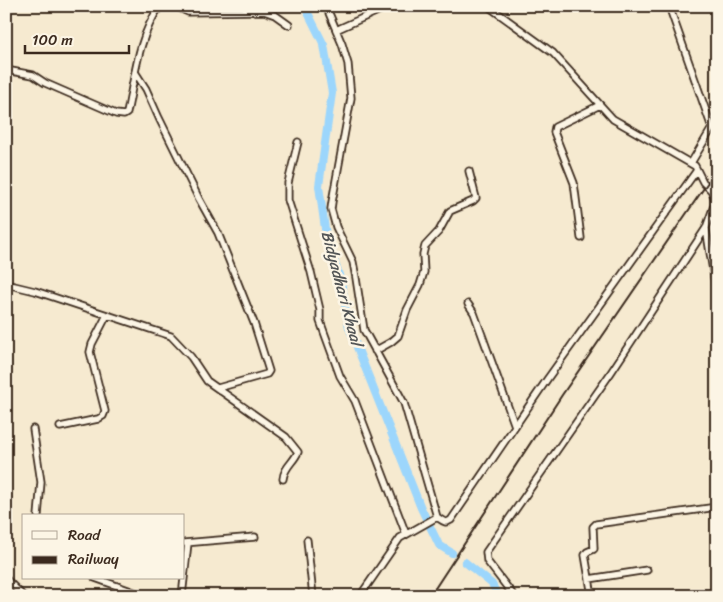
<svg xmlns="http://www.w3.org/2000/svg" width="723" height="602" viewBox="0 0 723 602" font-family="Sriracha,sans-serif">
  <rect width="100%" height="100%" fill="#f6ead0"/>
  <filter id="ink" filterUnits="userSpaceOnUse"><feTurbulence type="fractalNoise" baseFrequency=".02" numOctaves="2"/><feDisplacementMap in="SourceGraphic" scale="10" xChannelSelector="R" yChannelSelector="G"/><feConvolveMatrix kernelMatrix="1 2 1 2 8 2 1 2 1" color-interpolation-filters="sRGB"/></filter>
  <g filter="url(#ink)">
    <g fill="none" stroke-linecap="round" stroke-linejoin="round">
      <!-- canal -->
      <path stroke="#9cd6fc" stroke-width="8" d="M302,6L307,11L324,45L332,93L319,186L326,236L341,281L349,327L421,508L439,545L452,553
        M465,562L492,584L498,596"/>
      <!-- minor casing -->
      <g stroke="#3b2a1e" stroke-width="9">
        <path id="minor" d="M175,6L188,12L264,11L275,15L289,25
          M326,6L342,44L348,64L351,98L332,202L331,209L336,227L353,262L356,278L364,330L404,403L437,517C443,521 445,524 451,520L548,378L697,170
          M488,6L553,53L613,119L695,166L703,182L711,190L716,200L706,228L717,296
          M669,6L712,128L691,163
          M336,30L389,6
          M6,70L33,75L45,83L116,114L124,115L127,113C135,76 138,37 160,6
          M135,72L146,89L159,118L199,199L218,233L254,323L269,371L267,374L218,388
          M298,142L288,183V200L311,272L320,310V321L340,376L355,401L406,534
          M581,238L574,183L554,132L555,127L600,105
          M6,284L35,291L171,336L191,357L207,381L286,437L298,452C294,462 284,467 283,479
          M468,304L474,313L515,426
          M375,351L391,342L398,336L407,310L420,285L424,272L423,254L425,246L439,231L450,211L473,201L476,198L469,171
          M60,427L98,419L103,416L105,411L90,352L92,344L107,315
          M33,429L41,482L38,516
          M307,540L313,596
          M184,543L255,537
          M95,578L145,596
          M6,579L23,596
          M589,579L647,570
          M182,596L188,543
          M360,596L400,538L437,517
          M514,596L487,561L486,552L610,374L706,228
          M592,596L585,555L587,552L594,549L593,527L596,524L717,507"/>
      </g>
      <!-- minor -->
      <use href="#minor" stroke="#fcf5e5" stroke-width="5.5"/>
      <!-- rail -->
      <path stroke="#3b2a1e" stroke-width="2" d="M430,596L562,395L717,169"/>
    </g>
  </g>
  <g text-anchor="middle" dominant-baseline="central" stroke-width="5" stroke-linejoin="round" paint-order="stroke">
    <!-- water labels -->
    <g font-size="16" font-style="italic" fill="#535556" stroke="#fcf5e5">
      <text transform="translate(342 288) rotate(75)">Bidyadhari Khaal</text>
    </g>
  </g>
  <!-- margin -->
  <rect width="723" height="602" fill="none" stroke="#fcf5e5" stroke-width="25"/>
  <rect x="12" y="12" width="698" height="577" fill="none" stroke="#3b2a1e" stroke-width="2" filter="url(#ink)"/>
  <!-- legend -->
  <rect x="22" y="514" width="162" height="65" fill="#fcf5e5" stroke="#afa495"/>
  <rect x="32" y="531" width="25" height="8" fill="#fcf5e5" stroke="#afa495"/>
  <text x="68" y="540" font-size="15" fill="#3b2a1e">Road</text>
  <rect x="32" y="556" width="25" height="8" fill="#3b2a1e" stroke="#afa495"/>
  <text x="68" y="564" font-size="15" fill="#3b2a1e">Railway</text>
  <!-- scale -->
  <path d="M25 45v8h104v-8" fill="none" stroke="#3b2a1e" stroke-width="2.5"/>
  <text x="32" y="45" font-size="15" fill="#3b2a1e" stroke="#fcf5e5" stroke-width="4" paint-order="stroke">100 m</text>
</svg>
